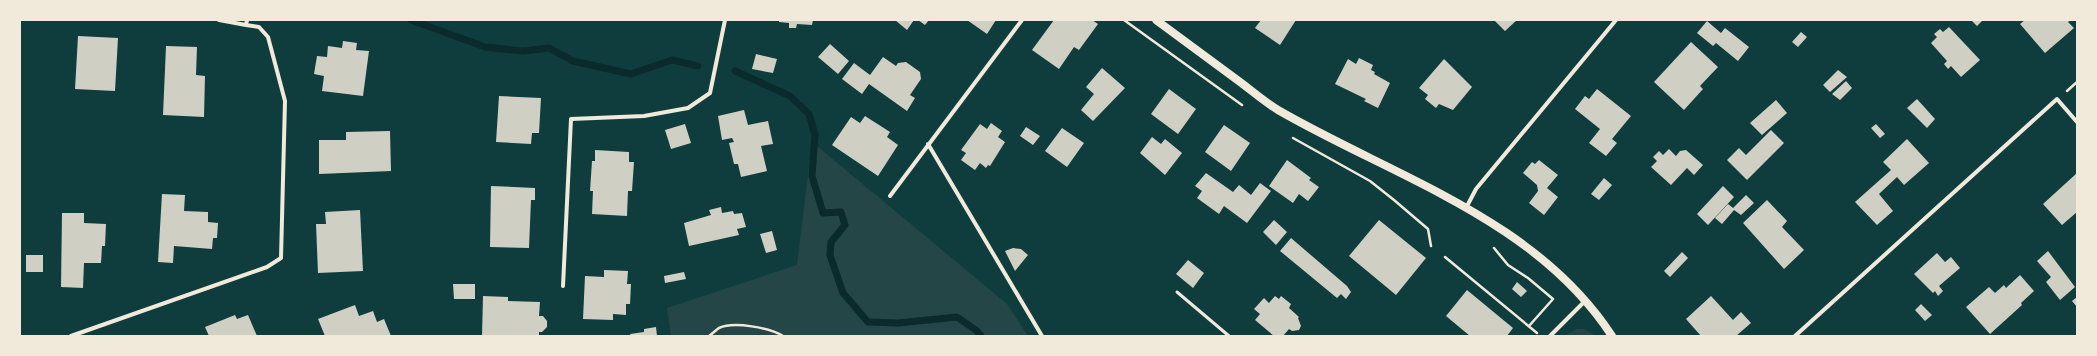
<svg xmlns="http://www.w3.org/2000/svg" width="2097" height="356" viewBox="0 0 2097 356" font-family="'Space Grotesk',sans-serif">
  <rect width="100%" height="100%" fill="#0f3d3e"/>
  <!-- green -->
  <path fill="#244646" d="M812,142L1007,304L1028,336H671L667,308L797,265Z
    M1577,329H1584L1596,336H1564Z"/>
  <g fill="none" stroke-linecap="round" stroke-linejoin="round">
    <!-- stream -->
    <path stroke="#0a2a2b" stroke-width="7" d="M411,20L485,47L523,51L549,48L573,61L631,74L672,60L698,66
      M735,71L790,96L809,114L815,135L812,176L823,213L841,212L845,225L831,242L830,255L843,293L868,322L898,323L957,317L977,331L981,336"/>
  </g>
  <!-- building -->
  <path fill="#cfcfc3" d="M779,20H813L812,25L797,24L796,28H789V23L779,22Z
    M895,20H914L907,30Z
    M918,20H929L925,25Z
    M967,20H996L987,34Z
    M1054,20H1092L1098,24L1079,50L1074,47L1059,69L1032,50Z
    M1261,20H1296L1280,45L1255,28Z
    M1494,20H1517L1505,31Z
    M1971,20H1983L1977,26Z
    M2025,20H2071L2068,22L2074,28L2045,53L2020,24Z
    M1707,21L1721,33L1725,28L1749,47L1738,61L1716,43L1713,46L1697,33Z
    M1949,27L1980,60L1961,77L1951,66L1948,69L1944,64L1947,61L1931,43L1937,37L1934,34L1940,29L1943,32Z
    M1801,32L1807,37L1798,47L1792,42Z
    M78,36L118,38L115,91L75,89Z
    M343,41L357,43L356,50L369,51L363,96L322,91L324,76L314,74L317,56L327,57L328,46L342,48Z
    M1691,42L1718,67L1700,86L1703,89L1684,110L1654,82Z
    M830,44L849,61L838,74L818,57Z
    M166,46L197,47L196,75L205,76L204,117L163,115Z
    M756,54L777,59L773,73L752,69Z
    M883,57L896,66L898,63L906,62L920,72L921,79L910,95L915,98L907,111L869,84L862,94L842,79L854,63L870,75Z
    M1359,58L1373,65L1371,70L1375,72L1374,74L1390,83L1378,108L1364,101L1366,99L1335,84L1348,59L1356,64Z
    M1444,59L1472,87L1453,110L1439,104L1436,108L1425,99L1428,95L1419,88Z
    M1102,68L1125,88L1093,121L1081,110L1094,94L1086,87Z
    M1838,70L1847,77L1830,92L1823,85Z
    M1846,81L1852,88L1840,100L1832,94Z
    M1169,89L1196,109L1178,134L1151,114Z
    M1597,89L1631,116L1612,139L1617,143L1606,156L1589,143L1600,129L1575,109L1585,96L1589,99Z
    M499,96L541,98L539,133H532L531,144L496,142Z
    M1917,99L1935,119L1927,128L1907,108Z
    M1776,100L1787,113L1762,135L1750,123Z
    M744,110L748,125L768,121L773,144L761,146L767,171L741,177L738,164H734L729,143L734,142L732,138L722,140L718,116Z
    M865,116L890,132L887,137L898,145L878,176L832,145L851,117L860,123Z
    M991,123L1002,131L998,137L1005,142L990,166L988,165L986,168L980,163L975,170L961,160L966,153L961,150L980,124L987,129Z
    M685,124L691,143L671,149L665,130Z
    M1876,124L1885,134L1880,138L1871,128Z
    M1224,125L1250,143L1231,171L1205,152Z
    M1026,127L1040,136L1033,145L1020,136Z
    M1062,128L1084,143L1067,167L1045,151Z
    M1771,130L1784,143L1747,180L1727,160L1739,148L1746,155Z
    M390,131L391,171L319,174V140H346V132Z
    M1152,137L1161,144L1165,139L1182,153L1165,175L1140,153Z
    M1907,139L1929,163L1904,185L1897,177L1879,194L1893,211L1877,225L1855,202L1891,170L1883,162Z
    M1669,149L1676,156L1680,151L1686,150L1703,165L1694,175L1687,168L1671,185L1651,167L1657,161L1653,157L1659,151L1663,155Z
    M595,150L629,152V162H634L632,191H628L627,216L592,214L593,191H590L592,161H595Z
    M1287,160L1311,178L1309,180L1319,187L1308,201L1299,194L1293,203L1269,186Z
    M1539,160L1558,175L1547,188L1558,197L1544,215L1529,203L1538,191L1537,185L1523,173L1532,162L1535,164Z
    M1206,173L1233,192L1239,185L1251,195L1260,183L1271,191L1247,223L1224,206L1219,214L1197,198L1202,191L1195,186Z
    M2077,173V212L2062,225L2043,204Z
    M1604,178L1612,185L1599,200L1591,194Z
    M491,186L535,188V200H531L529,248L490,247Z
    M1723,186L1734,197L1708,225L1697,214Z
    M162,194L185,195L184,211L208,212V222L218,223L217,238H213L212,249L174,246L173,263L158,262Z
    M1746,195L1754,203L1741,215L1734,210L1722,224L1715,218L1728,204L1733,208Z
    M1767,200L1787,221L1782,227L1804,250L1784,269L1743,223Z
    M721,207L722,213L733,211L734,214L742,213L746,227L737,229L739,235L689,246L684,223L711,215L709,210Z
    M360,210L363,271L318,273L316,224H326L325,212Z
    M62,213H84V223L106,224L105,246H102L101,263H84L83,288L61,287Z
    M1274,220L1287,232L1276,245L1263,232Z
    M1379,220L1426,258L1396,295L1349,256Z
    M772,231L777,250L766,253L760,234Z
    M1291,238L1347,286L1351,292L1346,299L1341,294L1337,298L1280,251Z
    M1013,248L1021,249L1028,255L1015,271L1005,251Z
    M2048,251L2075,287L2060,300L2046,282L2051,277L2037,261Z
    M1682,252L1688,258L1670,277L1664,271Z
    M1937,253L1945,262L1951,257L1960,268L1939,286L1943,291L1938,296L1935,291L1933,293L1914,274Z
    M26,255H43V272H26Z
    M1188,260L1204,273L1193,288L1176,274Z
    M604,270L628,271L627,284H631L630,304H626V315L613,314V320L583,319L585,276L604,277Z
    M684,272L686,279L665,283L664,276Z
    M2020,275L2034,291L2021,303L2022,305L1990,334L1966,307L1989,287L1995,293L2004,285L2006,288Z
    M1517,282L1527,291L1521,297L1512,289Z
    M453,284H475V299H454Z
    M1467,290L1513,328L1507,336H1470L1446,316Z
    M483,296L508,297V301L540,302L539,316H543L547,321V327L542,332H539V336H482Z
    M1275,296L1279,299L1281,296L1291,304L1289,308L1299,317L1298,318L1301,326L1299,330L1292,331L1289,329L1283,336H1274L1255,320L1260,314L1254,309L1264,298L1269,303Z
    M1711,296L1733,320L1741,312L1751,323L1736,336H1701L1686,319Z
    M2077,297V307L2072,301Z
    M1921,304L1932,315L1925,321L1915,310Z
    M355,305L359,316L373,311L377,322L384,319L391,336H325L318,319Z
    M235,315L237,319L248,315L257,336H209L205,327Z
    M656,327L657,336H631L630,334L644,332V329Z"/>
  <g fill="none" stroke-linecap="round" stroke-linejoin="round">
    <!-- path -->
    <path stroke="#f1e9da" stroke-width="2.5" d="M1124,20L1242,105
      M2067,91L2077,82
      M1293,138L1370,181L1394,200L1428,229L1431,246
      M1494,248L1508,265L1528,278L1553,299L1529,326
      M1445,257L1537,333
      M709,336C712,334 716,330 719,328C734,321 770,328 783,336"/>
    <!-- service -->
    <path stroke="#f1e9da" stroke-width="3" d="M1177,292L1229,336"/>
    <!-- minor -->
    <path stroke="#f1e9da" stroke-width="4" d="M219,20L246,25L247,20
      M928,144L1042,336
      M890,196L1022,20
      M1466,208L1476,189L1616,20
      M563,286L571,119L644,116L688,108L710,93L725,20
      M71,336L267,267L281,258L285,101L268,37L259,27L246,25
      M1550,336L1585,301
      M1795,336L2057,99L2077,122"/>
    <!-- secondary -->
    <path stroke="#f1e9da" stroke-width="8" d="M1156,20C1183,40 1210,60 1236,79C1250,89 1263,101 1278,110C1394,177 1536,219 1612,336"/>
  </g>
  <!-- border -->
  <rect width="2097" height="356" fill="none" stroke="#f1e9da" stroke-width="42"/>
</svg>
